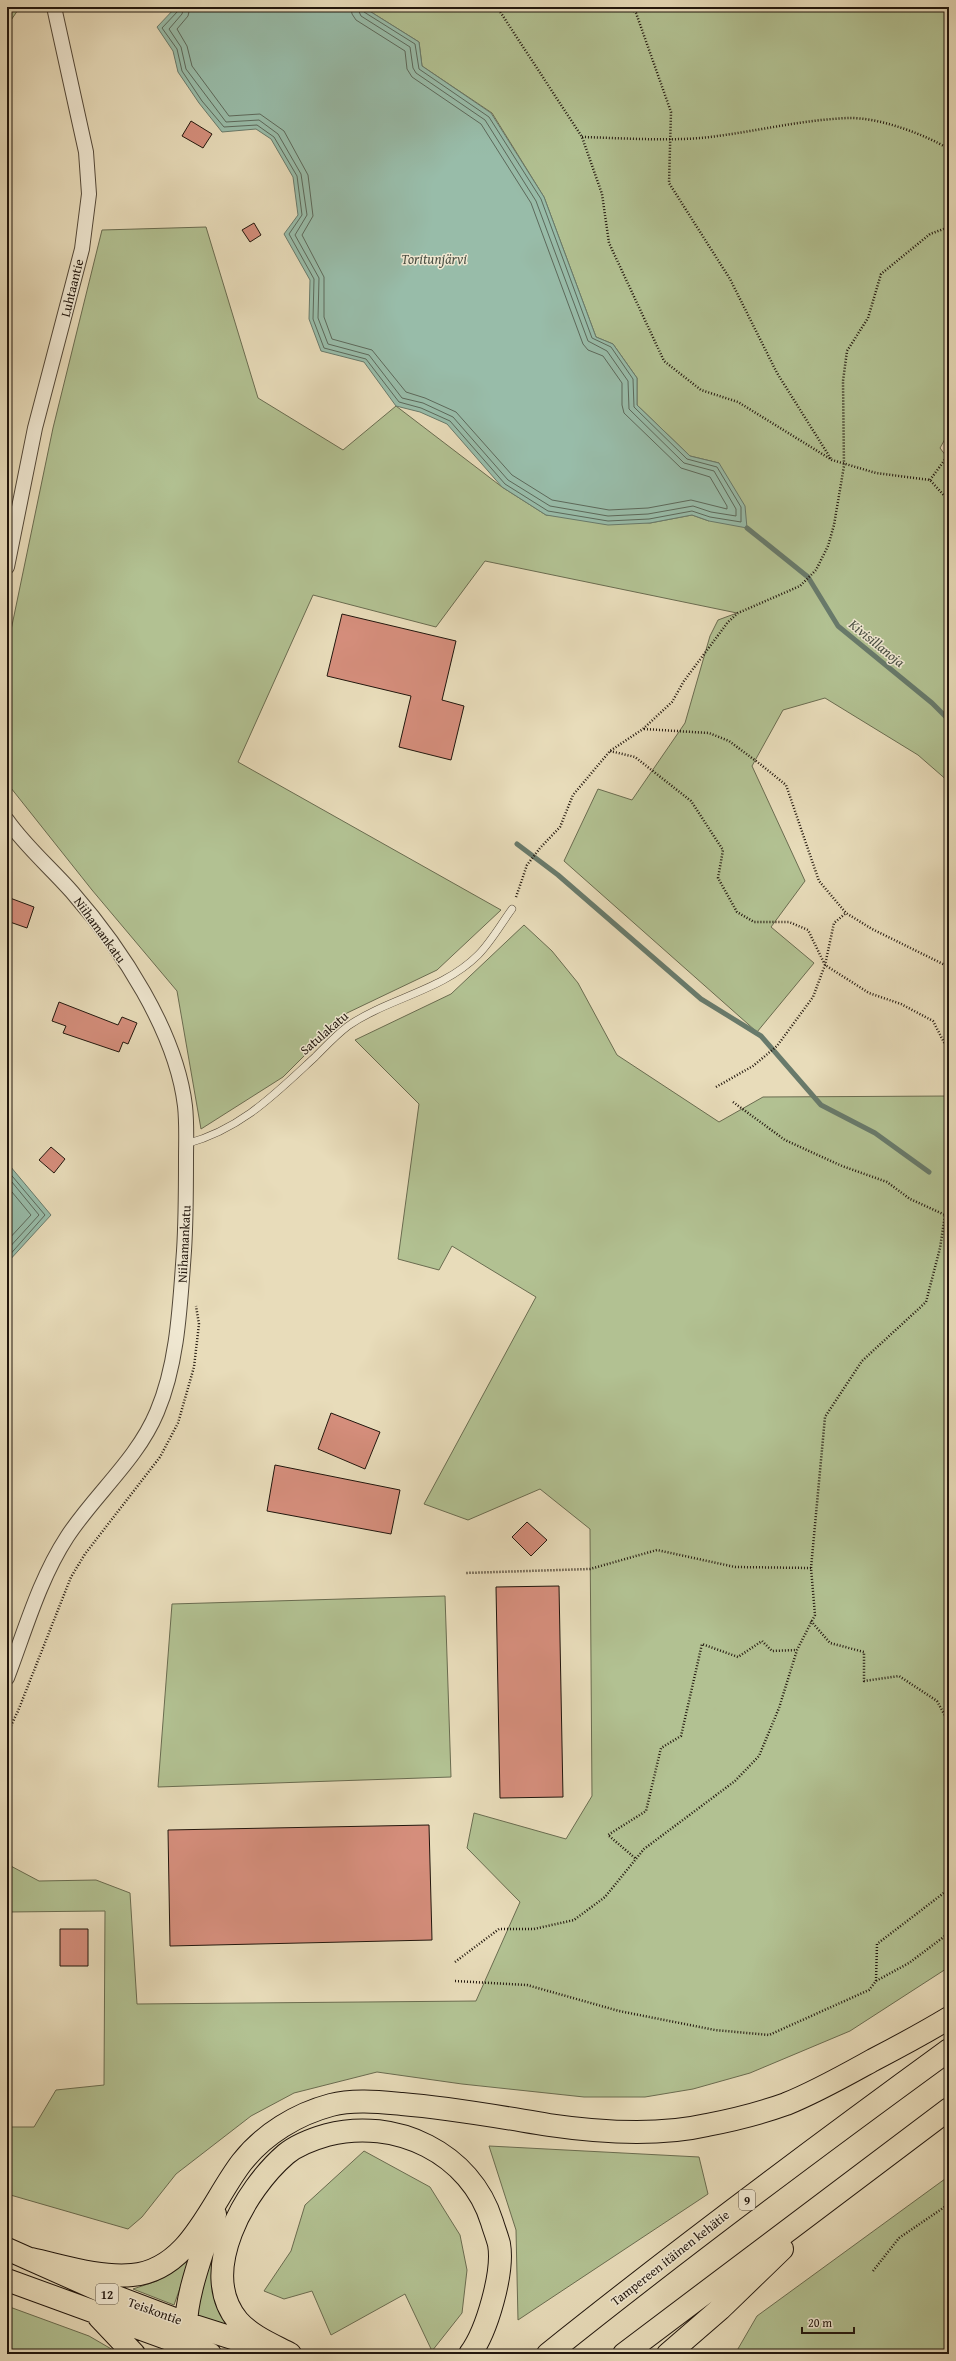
<svg xmlns="http://www.w3.org/2000/svg" width="956" height="2361" viewBox="0 0 956 2361" font-family="'Gentium Book Plus',serif">
  <rect width="100%" height="100%" fill="#e8dcba"/>
  <filter id="stains"><feTurbulence type="fractalNoise" baseFrequency=".005" numOctaves="4"/><feColorMatrix values="0 0 0 0 .2 0 0 0 0 .09 0 0 0 0 .02 0 0 0 .5 -.17"/></filter>
  <radialGradient id="worn" r=".72"><stop offset=".6" stop-color="#630" stop-opacity="0"/><stop offset="1" stop-color="#630" stop-opacity=".3"/></radialGradient>
  <!-- green -->
  <path fill="#b2c192" stroke="#6a6c50" d="M7,7H20L7,26Z
    M363,7H949V432L940,448L949,460V782L918,755L825,698L783,710L752,766L805,881L771,927L814,963L757,1032L564,861L598,789L632,800L685,723L710,636L718,620L737,613L485,561L436,627L313,595L238,762L501,910L437,970L347,1013L283,1077L201,1129L177,991L92,890L7,783V653L10,635L53,428L102,230L206,227L258,398L343,450L396,406L502,487L546,515L650,523L692,515L709,521L719,463L690,456L637,405V378L613,344L596,337L544,197L492,113L422,66L419,42Z
    M524,925L552,951L578,983L617,1055L719,1122L763,1097L949,1096V1967L850,2031L750,2073L693,2089L645,2097H584L462,2084L377,2072L294,2093L251,2116L176,2174L142,2217L128,2229L7,2194V2127H34L56,2090L104,2085L105,1911L7,1912V1864L39,1881L96,1880L130,1893L137,2004L476,2001L520,1902L467,1848L474,1813L566,1839L592,1796L590,1529L540,1489L468,1520L424,1504L536,1297L452,1246L439,1270L398,1259L419,1104L355,1040L451,994Z
    M445,1596L451,1777L158,1787L172,1604Z
    M489,2146L699,2157L708,2194L518,2320L516,2230Z
    M364,2151L430,2187L460,2235L467,2270L462,2313L432,2351L405,2294L331,2335L312,2291L284,2299L264,2291L291,2251L305,2205Z
    M949,2176V2354H735L757,2316Z
    M212,2252L216,2255C209,2289 211,2295 228,2325L196,2315L193,2301Z
    M192,2254L174,2305L133,2289L157,2281Z
    M7,2306L89,2336L120,2354H7Z"/>
  <!-- water -->
  <path fill="#98bca9" stroke="#687a6b" d="M176,7H363L419,42L422,66L491,113L544,197L596,337L613,344L637,378V405L690,456L719,463L745,506L747,528L709,521L692,515L650,523L608,525L546,515L502,487L447,424L420,412L396,406L364,362L321,351L309,319L310,280L284,234L298,215L293,177L271,139L256,129L222,132L199,103L178,72L173,51L157,27Z
    M7,1166H10L51,1215L7,1263Z"/>
  <g fill="none" stroke-linecap="round" stroke-linejoin="round">
    <!-- shore -->
    <path stroke="#5c695b" stroke-width="1" d="M179,7L178,11L162,28L177,49L182,71L202,101L224,127L257,125L274,137L297,176L302,215L289,234L314,279L313,319L324,348L366,359L399,402L421,408L450,421L505,484L548,511L608,521L649,519L692,511L710,517L741,522V507L717,467L687,459L634,407L633,379L611,347L592,338L541,199L489,117L419,69L415,44L364,12L362,7
      M184,7L182,14L169,29L181,47L186,69L226,122L259,120L278,134L301,174L307,215L295,235L319,278L318,318L328,344L369,355L402,398L423,403L453,417L508,480L550,506L608,516L648,514L693,506L711,512L736,516V509L714,471L684,463L629,409L628,381L607,351L588,341L536,201L485,120L416,73L413,68L410,47L361,16L357,7
      M190,7L188,16L177,29L187,46L192,66L229,116L260,114L284,131L308,175L313,216L302,235L324,277V317L332,339L372,350L406,392L425,398L456,412L512,475L552,500L609,510L648,508L691,500L727,509V506L710,477L681,468L624,413L622,405V383L603,356L588,350L583,344L531,203L481,124L412,77L407,69L405,51L356,20L352,14L351,7
      M7,1170L45,1215L7,1258
      M7,1176L39,1215L7,1250
      M7,1186L31,1215L7,1241"/>
    <!-- stream -->
    <path stroke="#687a6b" stroke-width="5" d="M747,528L808,577L838,626L932,703L949,720
      M517,844L558,875L701,999L761,1036L821,1105L875,1133L929,1172"/>
  </g>
  <!-- building -->
  <path fill="#d58e7c" stroke="#21160d" d="M191,121L212,134L203,148L182,136Z
    M254,223L261,235L250,242L242,230Z
    M342,614L456,641L442,700L464,706L451,760L399,747L411,696L327,676Z
    M10,898L34,907L27,928L7,921V905Z
    M59,1002L118,1025L122,1017L137,1023L128,1044L123,1042L119,1052L63,1033L66,1026L52,1021Z
    M51,1147L65,1159L54,1173L39,1160Z
    M331,1413L380,1432L365,1469L318,1449Z
    M275,1465L400,1490L391,1534L267,1511Z
    M527,1522L547,1540L531,1556L512,1537Z
    M559,1586L563,1797L500,1798L496,1587Z
    M429,1825L432,1940L170,1946L168,1830Z
    M60,1929H88V1966H60Z"/>
  <g fill="none" stroke-linecap="round" stroke-linejoin="round">
    <!-- lane casing -->
    <g stroke="#534838" stroke-width="8">
      <path id="lane" d="M186,1144C241,1129 274,1095 315,1057C325,1047 336,1035 348,1026C388,998 442,991 478,955C491,942 501,924 512,909"/>
    </g>
    <!-- street casing -->
    <g stroke="#534838" stroke-width="16">
      <path id="street" d="M7,567L35,428L82,249L89,194L86,152L54,7
        M7,820C26,847 50,867 72,892C121,948 176,1031 185,1106C187,1124 186,1142 186,1159C186,1190 186,1220 184,1251C180,1304 178,1363 157,1412C137,1460 95,1494 67,1537C39,1580 25,1631 7,1678"/>
    </g>
    <!-- highway casing -->
    <g stroke="#21160d" stroke-width="24">
      <path id="highway" d="M7,2249L106,2293L185,2323L264,2348
        M31,2259C63,2266 99,2278 132,2275C190,2270 211,2202 242,2162C264,2134 297,2114 331,2105C353,2099 380,2102 402,2104C452,2108 500,2117 549,2125C597,2132 659,2136 707,2125C733,2120 761,2113 786,2104C816,2092 844,2076 873,2060C898,2047 924,2033 949,2018
        M7,2280L210,2354
        M99,2317L134,2354
        M187,2337C181,2305 205,2246 215,2214
        M290,2354C273,2345 251,2336 238,2321C197,2272 245,2189 286,2154C297,2145 313,2139 327,2135C395,2117 471,2153 492,2222C494,2229 497,2236 499,2244C504,2272 487,2331 470,2354
        M548,2354C679,2249 813,2149 949,2050
        M624,2354L949,2109
        M668,2354L720,2309L782,2249"/>
    </g>
    <!-- path -->
    <path stroke="#21160d" stroke-width="2.5" stroke-dasharray="1 2" stroke-linecap="butt" d="M497,7L582,137L602,194L609,243L664,361L701,390L738,402L832,460L876,473L930,480L949,501
      M629,7L636,13L671,112L669,183L730,279L777,373L831,459
      M582,137C621,138 661,141 701,138C750,133 798,120 848,118C878,117 924,134 949,149
      M930,480L949,454
      M644,729L709,733L729,741L760,764L786,785L819,881L846,913L872,929L949,967
      M610,751L635,757L691,801L723,850L718,878L737,912L754,922H789L808,930L825,965L869,993L901,1004L933,1021L949,1052
      M516,897L527,865L540,848L560,827L573,795L610,751L643,729L672,702L684,681L728,622L738,613L800,586L816,570L828,546L834,525L844,466L843,381L847,351L868,318L881,274L930,234L949,227
      M716,1087L753,1066L777,1046L813,997L825,965L834,923L846,913
      M733,1102L785,1140L842,1166L887,1182L910,1199L945,1215
      M811,1568L825,1417L862,1361L926,1302L940,1248L945,1215L949,1207
      M811,1621L830,1643L864,1652V1681L899,1676L937,1701L949,1723
      M7,1734L18,1711L71,1577L85,1554L160,1457L178,1423L194,1367L199,1324L196,1306
      M635,1858L608,1835L646,1811L661,1748L681,1736L702,1644L738,1657L762,1641L772,1651L797,1650
      M455,1962L499,1929H534L574,1920L605,1897L644,1849L735,1781L759,1756L779,1708L797,1650L815,1615L811,1568L735,1567L657,1550L590,1569L465,1573
      M455,1981L527,1985L619,2011L715,2030L769,2035L869,1990L876,1981L909,1963L949,1933
      M876,1981L877,1944L949,1889
      M873,2271L899,2238L949,2204"/>
    <!-- lane -->
    <use href="#lane" stroke="#f0e8d2" stroke-width="7"/>
    <!-- street -->
    <use href="#street" stroke="#f0e8d2" stroke-width="14"/>
    <!-- highway -->
    <use href="#highway" stroke="#e8dcba" stroke-width="22"/>
  </g>
  <g text-anchor="middle" dominant-baseline="central" stroke-width="3" stroke-linejoin="round" paint-order="stroke">
    <!-- shield labels -->
    <g fill="#f0e8d2" stroke="#5f5548" stroke-width="1">
      <rect x="739" y="2190" width="16" height="20" rx="3"/>
      <rect x="96" y="2284" width="22" height="20" rx="3"/>
    </g>
    <g font-size="12" font-weight="bold" fill="#21160d">
      <text x="747" y="2200">9</text>
      <text x="107" y="2294">12</text>
    </g>
    <!-- street labels -->
    <g font-size="13" fill="#21160d" stroke="#f0e8d2">
      <text transform="translate(72 288) rotate(-76)">Luhtaantie</text>
      <text transform="translate(100 930) rotate(54)">Niihamankatu</text>
      <text transform="translate(324 1033) rotate(-41)">Satulakatu</text>
      <text transform="translate(184 1244) rotate(-87)">Niihamankatu</text>
      <text transform="translate(670 2258) rotate(-38)">Tampereen itäinen kehätie</text>
      <text transform="translate(155 2311) rotate(20)">Teiskontie</text>
    </g>
    <!-- water labels -->
    <g font-size="14" font-style="italic" fill="#4b5044" stroke="#f0e8d2">
      <text x="434" y="259">Toritunjärvi</text>
      <text transform="translate(877 643) rotate(39)">Kivisillanoja</text>
    </g>
  </g>
  <!-- margin -->
  <rect width="956" height="2361" fill="none" stroke="#e8dcba" stroke-width="24"/>
  <rect x="8" y="8" width="940" height="2345" fill="none" stroke="#21160d" stroke-width="2"/>
  <rect x="12" y="12" width="932" height="2337" fill="none" stroke="#21160d"/>
  <!-- scale -->
  <path d="M802 2327v6h52v-6" fill="none" stroke="#21160d" stroke-width="2"/>
  <text x="808" y="2327" font-size="12" fill="#21160d" stroke="#f0e8d2" stroke-width="3" paint-order="stroke">20 m</text>
  <rect width="100%" height="100%" filter="url(#stains)"/>
  <rect width="100%" height="100%" fill="url(#worn)"/>
</svg>
